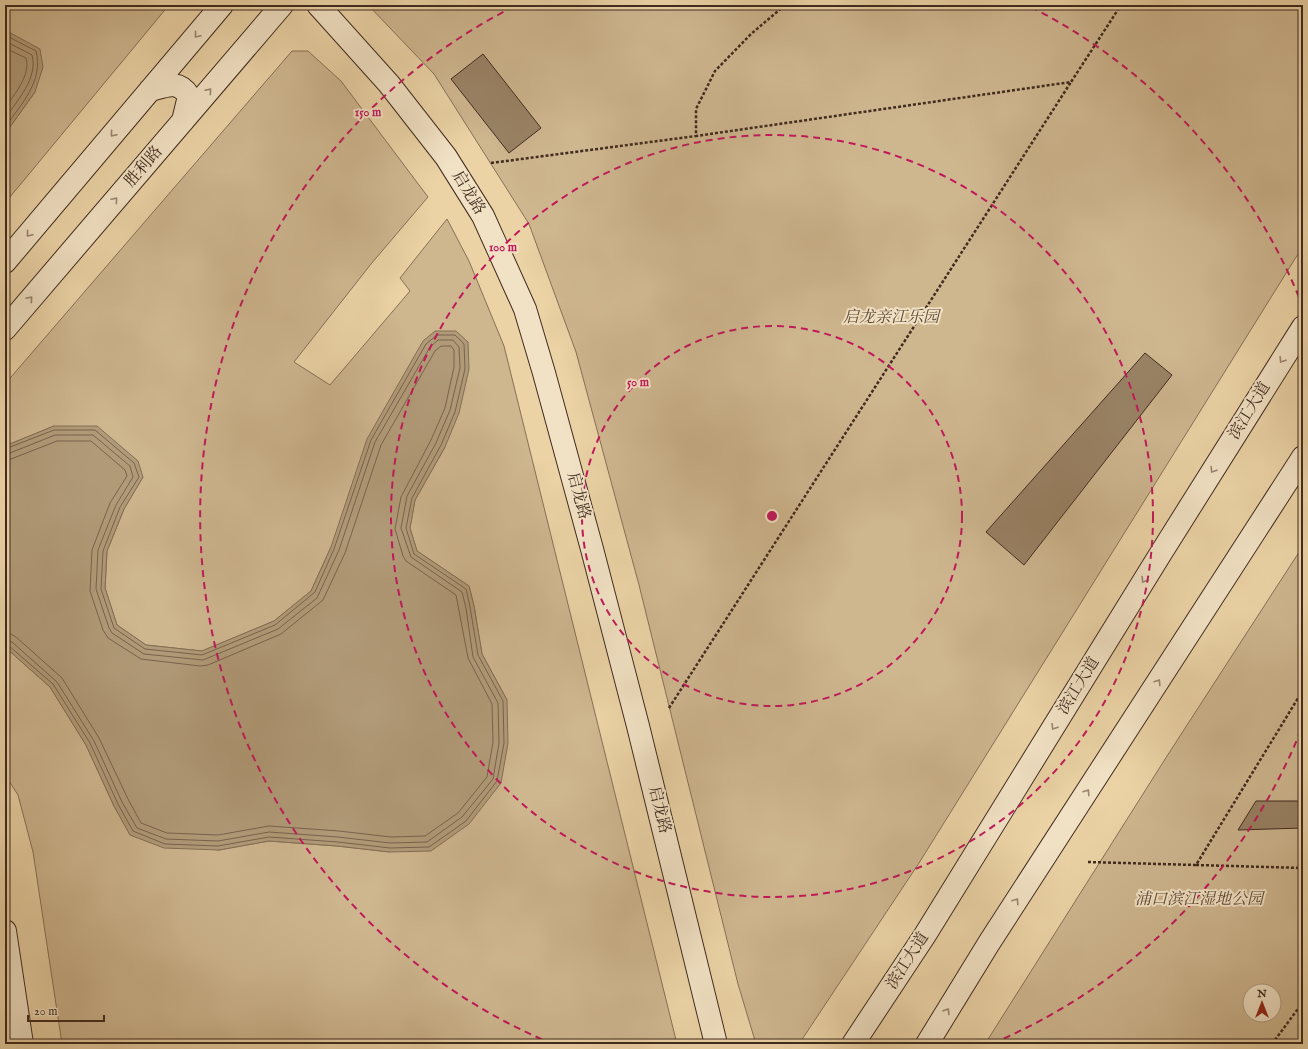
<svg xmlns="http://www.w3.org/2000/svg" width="1308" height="1049" viewBox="0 0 1308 1049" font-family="'IM FELL English','Noto Serif SC',serif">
  <rect width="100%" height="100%" fill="#ebd3a6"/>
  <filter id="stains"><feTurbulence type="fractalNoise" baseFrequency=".005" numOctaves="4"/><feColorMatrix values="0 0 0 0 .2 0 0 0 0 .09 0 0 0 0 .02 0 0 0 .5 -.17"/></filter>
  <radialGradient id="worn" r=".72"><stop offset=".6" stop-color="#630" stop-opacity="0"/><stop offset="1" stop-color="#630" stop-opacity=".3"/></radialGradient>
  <!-- green -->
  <path fill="#ceb68f" stroke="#877057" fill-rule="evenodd" d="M5,5H169L5,203V134L35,92L15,36L5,30Z
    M368,5H1303V246L919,863L799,1044H756L738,984L639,585L576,352L529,224L434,74Z
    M292,51H308L341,81L428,197L371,264L294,362L330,385L410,291L400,278L447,219L469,261L504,346L677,1044H62L33,852L18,795L5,775V647L50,687L86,745L114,806L130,834L219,850L269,841L337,846L390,852L507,700L482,654L474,606L469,586L417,551L410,528L415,500L445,447L331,547L311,591L274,621L202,651L146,645L117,625L105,588L107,551L124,509L143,477L54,426L5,446V384Z
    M1303,546V1044H985L1167,756ZM1250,991H1274V1015H1250Z"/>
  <!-- water -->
  <path fill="#b19a78" stroke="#846e54" d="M5,30L40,49L43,67L35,92L5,134Z
    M435,331H456L468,342L469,369L459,413L445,447L415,500L410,528L417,551L469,586L474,606L482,654L507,700L508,743L501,783L469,824L431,851L390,852L337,846L269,841L219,850L164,848L130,835L114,806L86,745L50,687L5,647V446L54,426H97L138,461L143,477L124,509L107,551L105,588L117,625L146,645L202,651L274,621L311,591L331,547L367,439L423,341Z"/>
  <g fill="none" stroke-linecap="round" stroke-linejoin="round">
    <!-- shore -->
    <path stroke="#78624c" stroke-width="1" d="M5,35L36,51C44,80 21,105 5,127
      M5,41L32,55C38,78 18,100 5,118
      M5,48L26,58C31,75 14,95 5,108
      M5,449L54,430H95L134,463L139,477L120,507L103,551L101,589L114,628L145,649L202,655L275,625L315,592L334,549L371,440L426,344L437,335H455L464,344L465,369L455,412L441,445L412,498L406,528L414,554L466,589L470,607L478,655L503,701L504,743L497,781L466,821L429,847L390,848L338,842L269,837L218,846L165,844L133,831L118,804L90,743L53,684L9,646L5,645
      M5,454L10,453L55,435H93L130,466L133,477L116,505L98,550L96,589L109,628L112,633L144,654L203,660L278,629L317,598L339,550L375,442L430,347L438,340H453L459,347L460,368L450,410L436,443L407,496L401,528L411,557L462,592L466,608L473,657L498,703L499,743L493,779L462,817L427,842L390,843L338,837L269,832L218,841L166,839L137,828L122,802L94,741L57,682L12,642L5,640
      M5,460L11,459L57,441H91L125,470L127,476L110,503L92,550L90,591L103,630L108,638L141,659L200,666L208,665L281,634L323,600L345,553L381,445L435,351L441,346H451L454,350V367L445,408L431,440L401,497L395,529L403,556L406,561L456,595L468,658L492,704L493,742L487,777L458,813L425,836L391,837L339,831L269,826L218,835L167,833L141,823L128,799L99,738L62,678L16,637L11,634H5"/>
  </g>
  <!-- building -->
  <path fill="#998265" stroke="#402b1f" d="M483,54L541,128L509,153L451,79Z
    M1145,353L1172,375L1024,565L986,532Z
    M1256,801H1303V828L1238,830Z"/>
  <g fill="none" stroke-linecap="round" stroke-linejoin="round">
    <!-- secondary casing -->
    <g stroke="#402b1f" stroke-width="24">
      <path id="secondary" d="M318,5L389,84L446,157L483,216L525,309L544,373L592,549L638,726L716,1044
        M150,90C166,86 178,79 189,96L183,121
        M5,262L222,5
        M5,329L282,5
        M5,931L22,1044
        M853,1044L925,935L1161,553L1303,327
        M927,1044L989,943L1303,457"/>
    </g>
    <!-- path -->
    <path stroke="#402b1f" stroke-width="2.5" stroke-dasharray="3 2" stroke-linecap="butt" d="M785,5L751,34L715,71L696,109V136L1071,82L1121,5
      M491,163L696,136
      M669,708L1071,82
      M1088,862L1196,865L1303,690
      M1196,865L1303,868
      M1272,1044L1303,1002"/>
    <!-- secondary -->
    <use href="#secondary" stroke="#f2e2c5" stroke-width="22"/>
  </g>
  <!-- one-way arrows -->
  <defs><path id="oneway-chevron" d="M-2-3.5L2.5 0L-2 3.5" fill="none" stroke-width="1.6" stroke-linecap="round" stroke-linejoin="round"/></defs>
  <g stroke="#998672">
    <use href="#oneway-chevron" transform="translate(197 35) rotate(130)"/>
    <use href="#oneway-chevron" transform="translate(209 91) rotate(-49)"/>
    <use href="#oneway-chevron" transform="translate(113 134) rotate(130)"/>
    <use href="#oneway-chevron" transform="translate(115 200) rotate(-49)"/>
    <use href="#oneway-chevron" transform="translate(29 234) rotate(130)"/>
    <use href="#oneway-chevron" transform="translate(30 299) rotate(-49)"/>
    <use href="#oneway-chevron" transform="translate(1282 360) rotate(122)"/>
    <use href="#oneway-chevron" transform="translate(1213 470) rotate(122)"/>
    <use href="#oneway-chevron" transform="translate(1144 580) rotate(122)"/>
    <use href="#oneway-chevron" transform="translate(1158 682) rotate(-57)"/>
    <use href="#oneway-chevron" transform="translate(1054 727) rotate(122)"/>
    <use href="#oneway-chevron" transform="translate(1087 792) rotate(-57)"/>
    <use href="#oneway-chevron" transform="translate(1016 901) rotate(-57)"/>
    <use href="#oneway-chevron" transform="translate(947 1011) rotate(-58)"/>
  </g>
  <!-- distance rings -->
  <g fill="none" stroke="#c2185b" stroke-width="2" stroke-dasharray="7 5">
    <circle cx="772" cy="516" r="190"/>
    <circle cx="772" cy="516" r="381"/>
    <path d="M1301 730A571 571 0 0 1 991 1044M553 1044A571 571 0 0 1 513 7M1031 7A571 571 0 0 1 1301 302"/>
  </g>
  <g text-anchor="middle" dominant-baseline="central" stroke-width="4" stroke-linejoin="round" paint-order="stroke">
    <!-- street labels -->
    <g font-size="16" fill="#402b1f" stroke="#f2e2c5">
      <text transform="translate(144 167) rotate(-49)">胜利路</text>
      <text transform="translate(468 193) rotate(58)">启龙路</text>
      <text transform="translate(1250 411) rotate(-58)">滨江大道</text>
      <text transform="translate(578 496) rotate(75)">启龙路</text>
      <text transform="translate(1079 686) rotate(-58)">滨江大道</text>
      <text transform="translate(659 810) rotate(76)">启龙路</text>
      <text transform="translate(908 961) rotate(-57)">滨江大道</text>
    </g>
    <!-- park labels -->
    <g font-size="16" font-style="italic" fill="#5c4735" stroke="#f2e2c5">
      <text x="891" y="318">启龙亲江乐园</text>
      <text x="1199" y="900">浦口滨江湿地公园</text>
    </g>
  </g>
  <circle cx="772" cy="516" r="6" fill="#c2185b" stroke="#f2e2c5" stroke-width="2"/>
  <g font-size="12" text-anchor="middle" font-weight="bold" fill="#c2185b" stroke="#f2e2c5" stroke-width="4" stroke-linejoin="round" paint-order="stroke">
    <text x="368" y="116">150 m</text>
    <text x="503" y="251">100 m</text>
    <text x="638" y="386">50 m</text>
  </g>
  <!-- margin -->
  <rect width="1308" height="1049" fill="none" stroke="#ebd3a6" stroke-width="20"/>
  <rect x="6" y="6" width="1296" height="1037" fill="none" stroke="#402b1f" stroke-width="2"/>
  <rect x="10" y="10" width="1288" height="1029" fill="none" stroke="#402b1f"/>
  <!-- north arrow -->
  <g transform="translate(1262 1003)"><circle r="19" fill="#f2e2c5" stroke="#ab9983"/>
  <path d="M0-3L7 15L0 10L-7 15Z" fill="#8f2418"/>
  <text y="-6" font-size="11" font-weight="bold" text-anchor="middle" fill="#402b1f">N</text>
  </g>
  <!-- scale -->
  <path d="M28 1015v6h76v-6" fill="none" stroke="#402b1f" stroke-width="2"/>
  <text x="34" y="1015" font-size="12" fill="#402b1f" stroke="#f2e2c5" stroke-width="3" paint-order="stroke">20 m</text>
  <rect width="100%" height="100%" filter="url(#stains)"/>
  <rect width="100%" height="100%" fill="url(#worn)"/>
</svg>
